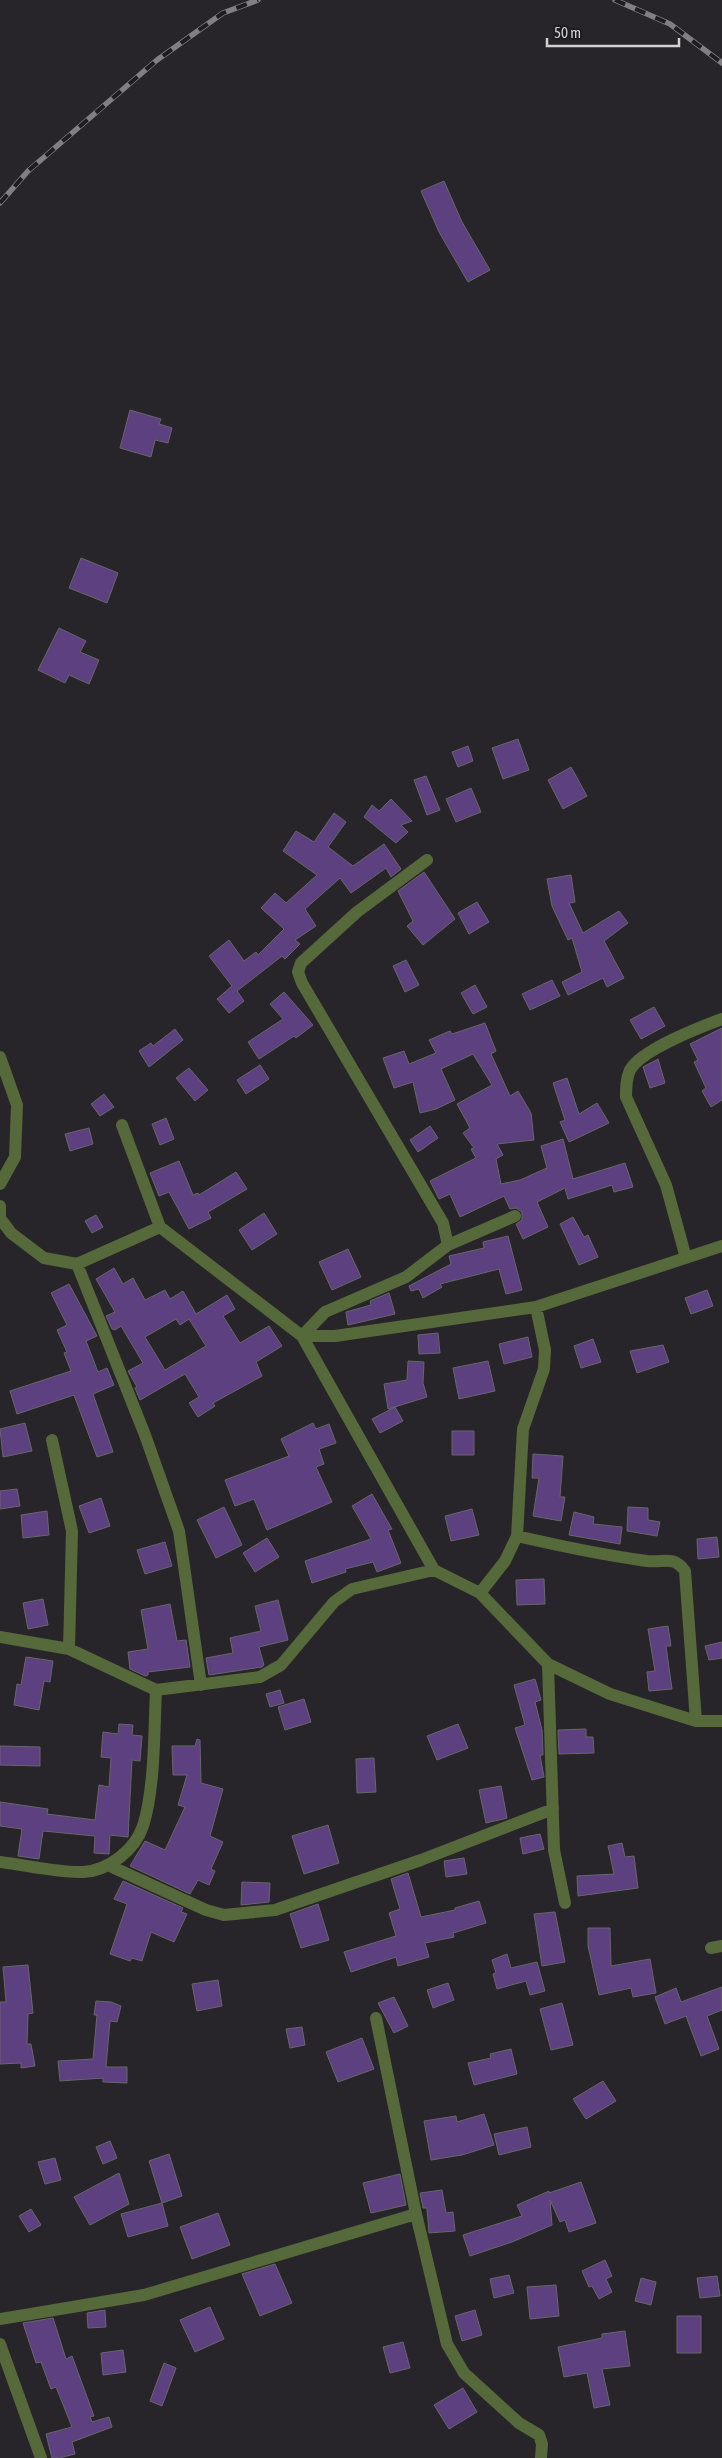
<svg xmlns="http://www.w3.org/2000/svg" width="722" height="2458" viewBox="0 0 722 2458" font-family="'Asap Condensed',sans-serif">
  <rect width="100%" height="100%" fill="#272529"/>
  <!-- building -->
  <path fill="#5c407f" stroke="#68666b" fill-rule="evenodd" d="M444,181L462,222L490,270L468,282L439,232L421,191Z
    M130,410L161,419L159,424L172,428L168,443L155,440L151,457L120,448Z
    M81,558L118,573L107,603L69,588Z
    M59,628L86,641L80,652L99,660L89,684L69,675L65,683L38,670Z
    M518,739L529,770L503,779L492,748Z
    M468,746L473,761L458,767L452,752Z
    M571,767L587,796L563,809L548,780Z
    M426,776L440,810L427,815L414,780Z
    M471,788L481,812L456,822L446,799Z
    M391,799L412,821L401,825L408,832L396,843L364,817L372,805L379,811Z
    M334,813L346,822L328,847L353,866L384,844L401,869L391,877L386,868L351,893L340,878L305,909L316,926L295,940L300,944L285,959L282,956L237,991L244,1001L229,1013L217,999L232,986L209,956L229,940L244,961L256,952L258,955L284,929L261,908L275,893L286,903L317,875L283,851L296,831L314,842Z
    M424,872L455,919L423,945L407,926L413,921L398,891Z
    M571,875L575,902L569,903L583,933L619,911L628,923L604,941L624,978L607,987L603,978L568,995L562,982L582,972L572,938L568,940L552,906L547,879Z
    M477,902L489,922L469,934L458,913Z
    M406,960L419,985L405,992L393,966Z
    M552,980L560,996L530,1010L522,994Z
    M475,985L487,1007L473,1014L461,993Z
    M284,992L313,1025L296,1038L294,1036L259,1059L248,1042L283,1019L270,1004Z
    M654,1007L665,1026L641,1039L630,1020Z
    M485,1023L496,1051L491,1054L510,1096L518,1091L531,1113L534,1140L497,1144L503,1155L496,1159L501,1184L520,1180L547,1168L541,1146L563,1139L573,1179L625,1163L633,1187L614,1192L612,1185L568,1199L565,1188L537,1202L548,1227L523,1239L516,1224L522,1220V1212L516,1208L510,1209L504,1196L460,1217L450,1194L439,1199L430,1181L476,1158L471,1149L474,1148L463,1133L470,1128L457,1104L492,1085L473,1054L441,1069L455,1100L436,1109L420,1113L413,1082L394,1088L383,1058L404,1051L409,1064L436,1053L429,1040L450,1031L452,1034Z
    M722,1028V1100L711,1107L702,1091L706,1088L694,1062L698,1060L690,1044Z
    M175,1029L183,1040L149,1067L139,1051L151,1043L153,1046Z
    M658,1059L665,1083L650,1088L643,1067Z
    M260,1065L269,1079L246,1094L237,1080Z
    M189,1068L208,1090L195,1101L176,1078Z
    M567,1078L579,1114L597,1103L609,1123L569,1142L560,1122L565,1120L553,1083Z
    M104,1094L114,1107L100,1116L91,1104Z
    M166,1118L174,1139L160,1145L152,1124Z
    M430,1126L438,1138L418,1152L410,1140Z
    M89,1128L93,1144L70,1151L65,1134Z
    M179,1161L193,1195L198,1193L199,1195L236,1172L247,1189L208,1212L211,1218L189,1229L169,1192L159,1196L150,1173Z
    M264,1213L277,1234L252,1250L239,1230Z
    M96,1215L103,1227L92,1233L85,1221Z
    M573,1217L584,1237L588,1235L598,1257L579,1265L560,1224Z
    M508,1236L522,1290L506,1294L499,1269L440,1284L442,1287L423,1298L419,1289L411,1291L409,1286L451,1264L449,1256L484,1248L483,1242Z
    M348,1249L361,1277L332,1290L319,1262Z
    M114,1268L123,1284L133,1278L145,1300L165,1290L170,1299L183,1291L196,1314L227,1295L235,1309L223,1316L240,1343L269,1326L282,1346L256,1362L262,1376L213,1403L215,1406L198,1417L189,1403L199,1397L185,1374L140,1400L135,1388L137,1387L128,1371L143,1363L121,1326L115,1330L112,1329L106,1316L115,1312L96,1279ZM176,1319L180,1325L189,1319L206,1346L165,1370L145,1337Z
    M69,1284L97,1336L86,1341L98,1372L107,1368L114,1385L93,1394L113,1452L97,1457L74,1395L17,1414L10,1391L71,1371L64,1353L67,1352L57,1330L67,1325L51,1293Z
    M707,1290L713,1306L691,1314L685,1298Z
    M389,1293L395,1314L348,1325L346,1312L371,1305L370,1301Z
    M438,1333L440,1353L419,1354L418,1335Z
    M528,1337L532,1357L504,1364L499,1344Z
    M593,1339L601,1362L581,1368L574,1346Z
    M663,1345L669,1362L637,1373L630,1351Z
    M408,1361L424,1362L423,1383L427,1397L388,1409L384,1384L407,1380Z
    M488,1361L495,1391L459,1399L453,1368Z
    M395,1407L403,1421L380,1433L372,1419Z
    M25,1423L32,1451L3,1457L0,1429Z
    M313,1423L316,1429L329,1424L336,1443L319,1449L324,1464L316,1467L332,1502L267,1530L254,1499L235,1506L225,1480L289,1456L281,1439Z
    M452,1431H474V1455H452Z
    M533,1454L563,1456L560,1497H565L561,1521L533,1516L539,1478H532Z
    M17,1489L20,1506L0,1509V1491Z
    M372,1494L392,1529L388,1530L401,1563L377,1572L373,1562L345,1569L346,1572L312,1583L305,1561L371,1539L352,1506Z
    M101,1498L110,1526L89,1533L79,1506Z
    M224,1507L242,1545L216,1558L197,1520Z
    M628,1507L648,1508V1520L660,1522L657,1536L627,1531Z
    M472,1509L479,1535L451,1541L445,1516Z
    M47,1511L49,1535L23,1538L21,1515Z
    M574,1512L594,1517L593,1524L622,1527L620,1544L569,1535Z
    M717,1537L719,1557L698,1559L697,1539Z
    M267,1538L279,1557L255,1572L243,1553Z
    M165,1542L172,1566L145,1574L137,1550Z
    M544,1579L545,1604L517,1605L516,1580Z
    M43,1599L48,1625L28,1629L23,1603Z
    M278,1600L288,1640L259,1647L264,1665L262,1667L209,1675L206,1658L233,1653L230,1638L261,1631L255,1606Z
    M170,1604L177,1641L186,1640L190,1667L148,1672V1675L145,1676L130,1669L128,1652L148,1649L141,1610Z
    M668,1626L671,1646H666L672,1689L649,1691L647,1672L655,1671L648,1629Z
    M722,1642V1658L709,1660L705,1646Z
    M26,1657L53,1661L50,1682L44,1681L39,1710L14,1705L17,1684L21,1685Z
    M535,1679L541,1700L535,1702L542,1730L543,1755H540L544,1777L532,1780L515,1728L525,1725L514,1685Z
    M280,1690L284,1703L270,1707L266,1694Z
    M304,1699L311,1722L285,1730L278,1707Z
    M119,1724L133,1725L132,1735L142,1736L140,1761L132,1760L128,1837L110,1835L109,1854L94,1853L95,1836L43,1831L39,1859L18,1856L22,1829L0,1826V1802L48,1809L47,1814L95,1820L99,1785L109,1787L111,1758L101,1757L103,1732L118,1734Z
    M458,1724L468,1748L437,1760L427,1736Z
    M586,1729V1737H593L594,1753L559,1754L558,1730Z
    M197,1739L200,1740L201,1783L223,1789L210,1836L223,1842L211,1869L215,1871L209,1885L198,1880L190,1894L130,1866L145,1841L165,1850L185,1807L178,1805L187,1775H173L172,1746H195Z
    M0,1746L40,1747V1766L0,1765Z
    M374,1758L376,1792L357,1793L356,1759Z
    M501,1786L507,1818L486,1823L479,1790Z
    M328,1825L339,1863L304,1874L292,1836Z
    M540,1834L544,1849L523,1854L520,1838Z
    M622,1843L625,1857L634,1856L638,1888L578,1896L577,1876L614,1874L608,1846Z
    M464,1858L467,1874L446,1877L444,1861Z
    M408,1873L421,1917L455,1910V1908L479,1901L486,1923L453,1933L454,1937L425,1943L429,1957L398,1966L396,1957L351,1972L344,1952L396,1936L389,1913L400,1909L391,1879Z
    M123,1881L183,1908L181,1912L187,1914L174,1942L151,1932L142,1961L132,1958L130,1961L110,1954L127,1904L114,1899Z
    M242,1882L270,1883L269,1902L241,1905Z
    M318,1904L329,1940L301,1948L290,1914Z
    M555,1912L565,1962L542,1966L534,1914Z
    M588,1928H610L611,1966L650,1959L656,1993L633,1997L631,1988L599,1995L588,1946Z
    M507,1954L511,1968L537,1962L545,1991L530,1995L526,1981L497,1989L493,1974L496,1973L492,1960Z
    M28,1965L33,2013L28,2014L27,2044H31L35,2066L21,2068V2063L0,2064V2002H6L3,1967Z
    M218,1980L222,2006L197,2011L192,1984Z
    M448,1983L454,2000L433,2008L427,1990Z
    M722,1987V2010L707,2016L719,2049L701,2056L686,2016L665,2024L655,1997L676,1988L681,2002Z
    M394,1997L408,2026L394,2033L378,2003Z
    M96,2001L111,2002L121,2006L117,2022L110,2021L106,2067H127V2083L103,2082V2078L60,2081L58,2061L93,2059L97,2015H94Z
    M562,2003L573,2045L551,2050L540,2009Z
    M302,2027L305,2045L290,2048L286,2029Z
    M362,2038L374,2069L338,2082L326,2052Z
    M511,2049L517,2074L474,2085L468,2063L491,2058L490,2054Z
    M603,2081L616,2101L586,2119L573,2099Z
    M484,2114L494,2145L462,2155L431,2160L424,2121L456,2116L457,2122Z
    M527,2127L531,2147L499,2155L494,2134Z
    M110,2141L117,2158L103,2164L96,2147Z
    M169,2154L182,2196L162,2203L168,2226L128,2237L121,2214L162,2203L149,2161Z
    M55,2158L61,2180L45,2184L38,2162Z
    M119,2173L129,2204L90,2225L74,2197Z
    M400,2174L406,2205L371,2213L363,2183Z
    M581,2182L596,2223L569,2232L565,2220L560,2222L550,2200L552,2225L512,2242L470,2256L463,2235L522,2216L517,2205L549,2191V2193Z
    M442,2190L446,2213L453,2212L455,2231L429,2233L427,2208H423L420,2193Z
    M31,2209L41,2225L29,2232L19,2216Z
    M218,2213L230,2245L192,2259L180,2227Z
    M605,2260L612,2276L606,2279L612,2292L599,2299L592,2286L589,2287L582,2271Z
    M275,2264L292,2303L260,2316L242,2274Z
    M509,2275L514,2293L494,2298L490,2279Z
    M717,2276L720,2296L700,2298L697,2278Z
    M641,2278L656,2282L651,2305L635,2301Z
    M556,2285L559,2316L530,2319L527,2287Z
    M210,2307L224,2339L195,2352L180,2320Z
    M105,2310L106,2327L88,2328L87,2313Z
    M475,2310L482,2335L462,2341L455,2316Z
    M677,2316H701V2353H677Z
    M53,2318L66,2359L72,2356L94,2416L90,2417L92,2422L109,2417L112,2427L72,2442L75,2454L59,2458H52L46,2434L72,2427L56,2387L51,2389L41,2362L36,2363L23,2323Z
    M625,2331L630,2366L602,2369L610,2405L594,2408L587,2373L564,2377L558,2347L602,2338V2334Z
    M403,2342L410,2368L390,2373L383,2347Z
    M123,2350L126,2372L103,2375L101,2353Z
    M164,2363L176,2368L162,2406L150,2401Z
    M463,2388L477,2412L449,2429L434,2405Z"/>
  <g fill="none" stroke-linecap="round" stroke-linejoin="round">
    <!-- minor -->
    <path stroke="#55693a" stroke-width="12" d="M427,860L357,912L301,963L298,972L302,983L443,1223L448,1245
      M0,1057L17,1105L15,1157L0,1184
      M122,1125L160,1227L302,1336L434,1570L480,1593L548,1664L610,1694L696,1721H722
      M0,1206V1218L11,1233L44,1258L77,1264L160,1227
      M686,1258L666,1185L626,1097C626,1088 626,1079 630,1070C641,1050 700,1027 722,1019
      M77,1264L145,1435L179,1531L201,1685
      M302,1336H335L536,1307L722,1246
      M302,1336L325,1312L406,1277L448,1245L515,1216
      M52,1440L72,1531L69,1649
      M517,1536C560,1546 603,1555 647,1561C665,1563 673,1555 685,1571L696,1721
      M480,1593L505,1561L517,1536L523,1429L544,1369L545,1350L536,1307
      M0,1637L69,1649L156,1690L260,1677L281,1665L334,1602L352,1589L434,1570
      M548,1664L554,1850L565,1903
      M0,1862C26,1865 57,1873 83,1872C108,1871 135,1850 143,1826C155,1788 154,1731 156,1690
      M110,1866L206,1910L224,1915L275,1910L421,1860L553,1809
      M711,1948L722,1946
      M376,2018L416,2214L447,2344L464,2373L519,2423L539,2435L542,2444L541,2458
      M0,2319L144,2295L416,2214
      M0,2344L41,2458"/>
    <!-- rail casing -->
    <g stroke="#817f83" stroke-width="5.5">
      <path id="rail" d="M615,0L670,24L722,63
        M0,203L28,171L157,60L223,13L258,0"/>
    </g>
    <!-- rail -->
    <use href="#rail" stroke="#1d1c20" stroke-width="4" stroke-dasharray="11" stroke-linecap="butt"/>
  </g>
  <!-- scale -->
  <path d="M547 38v8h132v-8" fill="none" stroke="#d2d1d4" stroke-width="2.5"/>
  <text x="554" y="38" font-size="15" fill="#d2d1d4" stroke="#1d1c20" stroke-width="4" paint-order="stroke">50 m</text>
</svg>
